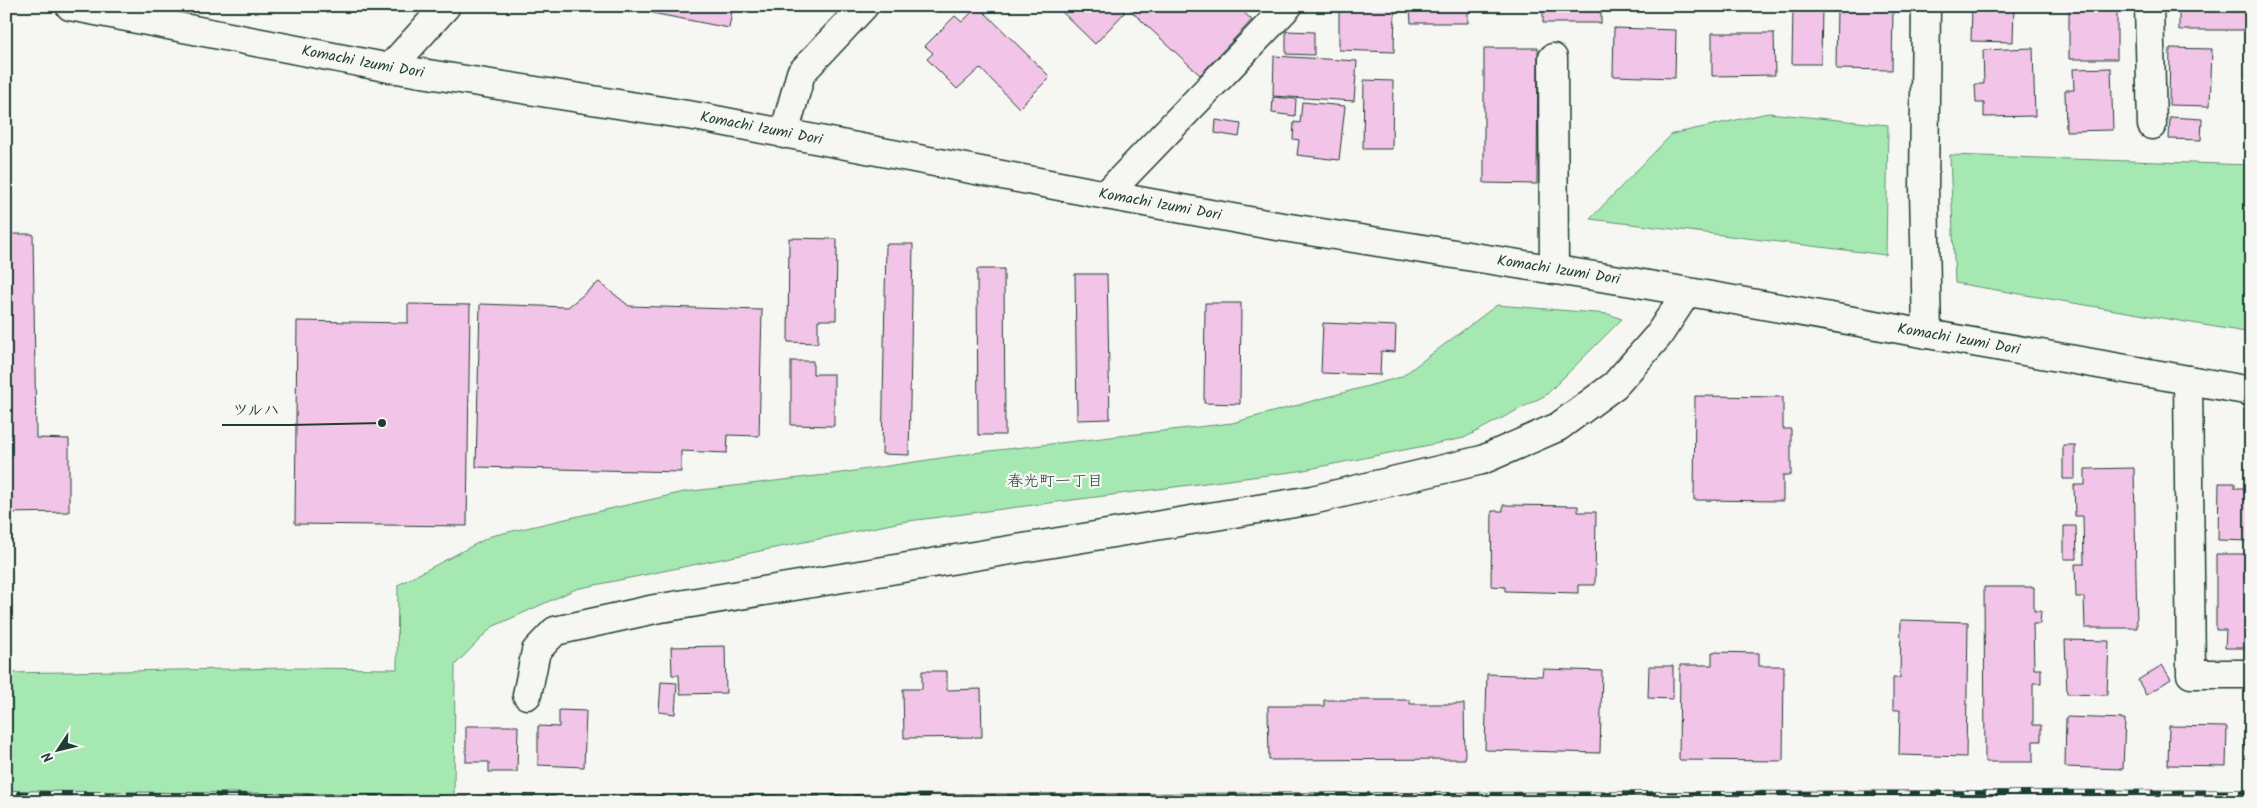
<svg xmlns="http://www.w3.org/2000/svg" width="2257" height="808" viewBox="0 0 2257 808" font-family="Kalam,'Klee One',sans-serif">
  <rect width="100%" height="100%" fill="#f6f6f2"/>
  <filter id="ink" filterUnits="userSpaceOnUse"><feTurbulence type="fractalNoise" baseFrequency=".02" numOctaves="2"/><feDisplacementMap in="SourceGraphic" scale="10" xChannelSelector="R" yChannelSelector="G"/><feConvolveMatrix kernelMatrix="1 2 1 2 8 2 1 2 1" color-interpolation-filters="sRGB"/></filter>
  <g filter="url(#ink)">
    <!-- green -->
    <path fill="#a6e8b2" stroke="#629273" d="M1768,113L1888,125L1886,255L1590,219L1672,134Z
      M1950,155L2251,165V333L1955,283Z
      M1497,305L1608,314L1622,319L1546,395L1464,438L1299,471L901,522L576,589L492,627L455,665L454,802H6V673L290,668L397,669L398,585L491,536L684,492L841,473L981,452L1232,423L1401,377Z"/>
    <!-- building -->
    <path fill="#f2c4e7" stroke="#1f3d34" d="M654,6H733L729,28L652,13Z
      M978,6L1050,77L1019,108L980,68L957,89L927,59L933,53L925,46L955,16L962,22Z
      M1056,6H1119L1125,12L1095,44Z
      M1132,6H1237L1252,20L1200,75L1129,9Z
      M1339,6H1395L1394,52L1339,50Z
      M1407,6H1468V23H1411L1410,8Z
      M1537,6H1601V23H1543V9H1537Z
      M1793,6H1822L1821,64H1792Z
      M1837,6H1893L1892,70L1836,69Z
      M1972,6H2014L2013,42L1971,41Z
      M2069,6H2117V59H2069Z
      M2179,6H2251V30H2179Z
      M1614,28L1676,30L1675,78L1613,76Z
      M1286,31L1314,32V55L1286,54Z
      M1712,33H1774L1775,75L1712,76Z
      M1484,48H1538L1537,184L1484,183Z
      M2033,48L2035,116L1984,117V103H1976L1975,84H1984L1983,50Z
      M2170,48L2212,49L2210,106L2169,105Z
      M1274,56L1357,61L1354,101L1273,96Z
      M2111,68L2113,130L2066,131L2065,90H2074L2073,69Z
      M1364,80L1393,81L1392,149H1363Z
      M1273,97L1296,99L1295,116L1272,113Z
      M1302,102L1345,106L1339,160L1297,155L1299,140L1293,139L1294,122L1300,123Z
      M2170,117L2202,119L2201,140L2169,139Z
      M1216,120L1241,124L1239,137L1215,133Z
      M6,234H33L36,438L69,439V512L6,513Z
      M789,238L837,239L836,320H818V343L788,342Z
      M886,244H913L909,455L882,454Z
      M977,269H1004L1005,435H978Z
      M1075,274H1107L1110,419L1077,420Z
      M599,282L629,306L762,310L759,436L728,435L727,453L681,451V472L476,467L480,304L568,307Z
      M1205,303H1241L1240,404L1204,403Z
      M408,304L470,305L467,526L295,524L297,321L408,323Z
      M1323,323L1396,326L1395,352L1381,351L1380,375L1321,373Z
      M791,361H813V374H834V426L791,425Z
      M1695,396L1783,397V429H1791V475H1783V501L1694,500Z
      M2063,445H2075V479H2063Z
      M2134,468L2137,628H2085L2084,597H2076L2075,564H2084L2083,516H2075L2074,485H2085V469Z
      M2219,483H2235V488H2251V541L2218,540Z
      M1503,505L1578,506V512H1596L1595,585H1578V593L1505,591V587L1491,586L1492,511H1503Z
      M2064,526H2076L2077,559H2064Z
      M2216,554H2251V648H2225L2226,630H2216Z
      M1984,587H2034V611H2041L2040,624H2033L2034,669H2041V683H2033V725H2041V741H2033V762H1985Z
      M1901,620L1968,622L1966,757L1899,755L1900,710H1893V678H1900Z
      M2065,640L2109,641L2107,695L2067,694Z
      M725,646L726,693L680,694L679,675H672L671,647Z
      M1712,652L1759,653V666H1784L1783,761L1679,760L1680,665H1712Z
      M2162,665L2171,679L2146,695L2138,680Z
      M1649,666H1673V699L1648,698Z
      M1543,669L1602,671L1600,753L1485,750L1487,674L1542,676Z
      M922,671H947V690L981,689L982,737L904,738L903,689H922Z
      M661,682L677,683L675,714L659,712Z
      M1324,700H1410V704H1464L1465,759L1269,760L1268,706H1324Z
      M559,710L586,711L584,767L538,765V726L559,727Z
      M2066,717L2125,719L2123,769L2065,767Z
      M2245,717H2251V748L2245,749Z
      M466,726H518L517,772H489V762H466Z
      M2169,726L2227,727L2226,766L2168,765Z"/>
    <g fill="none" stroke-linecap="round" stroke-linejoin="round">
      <!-- minor casing -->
      <g stroke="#1f3d34" stroke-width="31">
        <g id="minor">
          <path id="s1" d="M70,6L390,68L700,117L1106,195L1271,225L1632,282L2251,391"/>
          <path d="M1926,6L1924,188L1927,334"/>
          <path d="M2149,6L2152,125"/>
          <path d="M1553,58L1554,270"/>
          <path d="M390,68L446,6"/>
          <path d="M784,134L801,73L864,6"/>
          <path d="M1106,195L1288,6"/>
          <path d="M2188,380L2191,674H2251"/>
          <path d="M527,695L536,651L555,631L655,609L1312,500L1482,460L1558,427L1615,385L1658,336L1687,292"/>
        </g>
      </g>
      <!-- minor -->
      <use href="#minor" stroke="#f6f6f2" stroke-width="28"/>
      <!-- rail casing -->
      <g stroke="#1f3d34" stroke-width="5.5">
        <path id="rail" d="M6,793L472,798L2251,792"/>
      </g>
      <!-- rail -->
      <use href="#rail" stroke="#f6f6f2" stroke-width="4" stroke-dasharray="11" stroke-linecap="butt"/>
    </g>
  </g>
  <g text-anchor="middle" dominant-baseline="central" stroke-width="4.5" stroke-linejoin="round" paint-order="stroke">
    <!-- street labels -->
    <g font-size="15" fill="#1f3d34" stroke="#f6f6f2">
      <text stroke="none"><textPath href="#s1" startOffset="298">Komachi Izumi Dori</textPath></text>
      <text stroke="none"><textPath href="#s1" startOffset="702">Komachi Izumi Dori</textPath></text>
      <text stroke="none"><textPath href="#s1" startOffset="1108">Komachi Izumi Dori</textPath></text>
      <text stroke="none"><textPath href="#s1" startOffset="1512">Komachi Izumi Dori</textPath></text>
      <text stroke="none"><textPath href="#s1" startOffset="1918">Komachi Izumi Dori</textPath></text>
    </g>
    <!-- neighbourhood labels -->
    <g font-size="16" fill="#1f3d34" stroke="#f6f6f2">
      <text x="1055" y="481">春光町一丁目</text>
    </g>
  </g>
  <!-- callouts -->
  <path fill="none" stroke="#1f3d34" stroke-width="2" d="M382 423L290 425H222"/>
  <circle fill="#1f3d34" stroke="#f6f6f2" stroke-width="2" cx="382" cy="423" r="5"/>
  <g font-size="16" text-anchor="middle" font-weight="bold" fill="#1f3d34" stroke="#f6f6f2" stroke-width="4.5" stroke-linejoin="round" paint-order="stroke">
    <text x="256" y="415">ツルハ</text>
  </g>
  <!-- margin -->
  <rect width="2257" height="808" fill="none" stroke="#f6f6f2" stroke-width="25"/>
  <rect x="12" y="12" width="2232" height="783" fill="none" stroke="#1f3d34" stroke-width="2" filter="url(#ink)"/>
  <!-- north arrow -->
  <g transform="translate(58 750) rotate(235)" stroke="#f6f6f2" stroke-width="4" paint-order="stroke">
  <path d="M0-4L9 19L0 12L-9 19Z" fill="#1f3d34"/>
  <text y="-8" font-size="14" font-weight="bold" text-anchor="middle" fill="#1f3d34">N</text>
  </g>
</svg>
